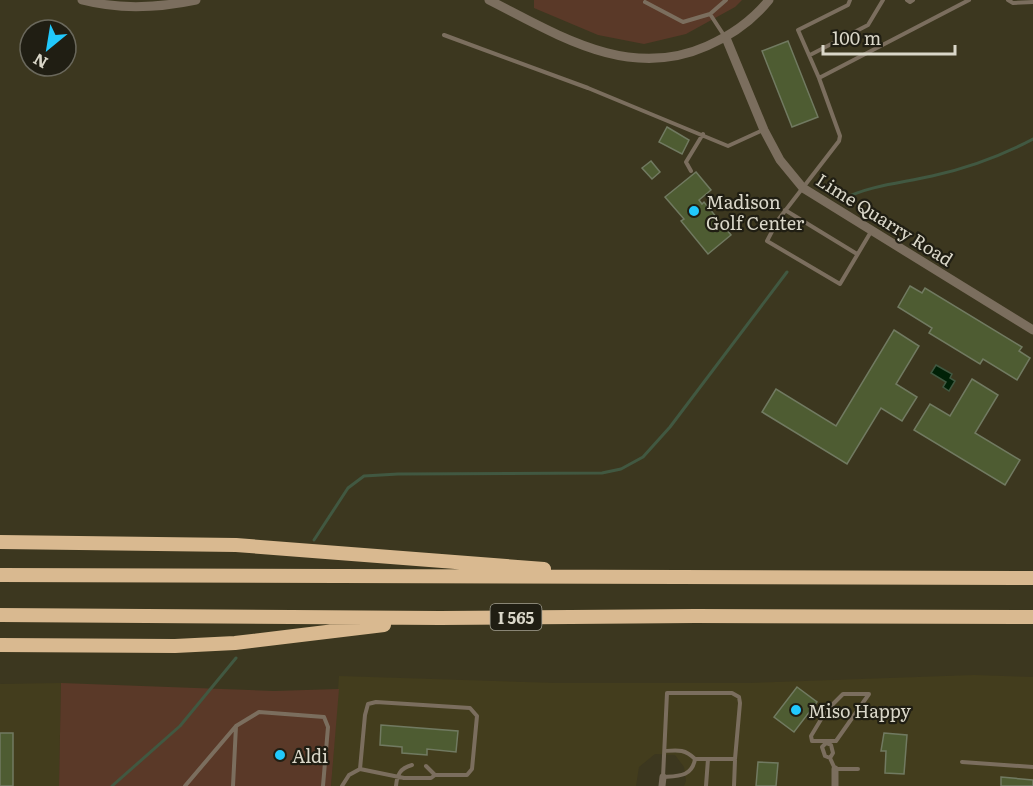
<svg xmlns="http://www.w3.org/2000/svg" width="1033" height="786" viewBox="0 0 1033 786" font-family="Literata,serif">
  <rect width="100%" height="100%" fill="#3c371f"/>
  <!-- built -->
  <path fill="#433d1d" d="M974,675L1033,677V786H684L686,781L684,767L675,755L655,754L639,767L636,786H331L339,676L556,683H750Z
    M61,683L59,786H0V684Z"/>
  <!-- green -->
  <path fill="#5a3928" d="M534,0H742L735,7L686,34L644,44L598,35L534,8Z
    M61,683L274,691L339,689L331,786H59Z"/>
  <!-- water -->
  <path fill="#002107" stroke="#415841" stroke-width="1.5" d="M936,365L952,374L950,378L955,381L949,391L943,387L946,382L931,373Z"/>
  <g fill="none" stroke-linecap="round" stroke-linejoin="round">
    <!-- stream -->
    <path stroke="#415841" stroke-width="3" d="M843,199C871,185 902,183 932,176C968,168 1001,156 1033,139
      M314,540L348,488L364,476L398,474L602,473L621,469L643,457L670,427L787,272
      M112,786L180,726L236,658"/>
  </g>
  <!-- building -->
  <path fill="#4e5c32" stroke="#717a61" stroke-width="1.5" d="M788,41L818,117L792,127L762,51Z
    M667,127L689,140L682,154L659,142Z
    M651,161L660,172L652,179L642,168Z
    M696,172L711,190L699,200L702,204L704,202L731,235L708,254L681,221L684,219L665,197Z
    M910,286L922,293L925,288L1022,347L1019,351L1030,358L1017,380L983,359L980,364L929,333L932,328L898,307Z
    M894,330L919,346L896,384L917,397L902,421L881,408L847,464L762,412L776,389L836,426Z
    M972,379L998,395L975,433L1020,460L1005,485L914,430L930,404L950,416Z
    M797,687L817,702L794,732L774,717Z
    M381,725L458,731L456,752L427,749V755L402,753V747L380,745Z
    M0,733H13V786H0Z
    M884,733L907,735L904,774L885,773L886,751H881Z
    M758,762L778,763L776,786H756Z
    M1001,777L1033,780V786H1001Z"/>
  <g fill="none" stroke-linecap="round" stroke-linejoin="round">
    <!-- service -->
    <path stroke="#7b6e5e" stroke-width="4" d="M907,0L910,2L913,0
      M1008,0L1013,3L1033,2
      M645,2L683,22L710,14L725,37
      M710,14L726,0
      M444,35L588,88L728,146L763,130
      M810,55L868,25L883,0
      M819,78L798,30L848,5L850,0
      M691,171L686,162L703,134
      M785,210L857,254
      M872,230L840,284L767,241L778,220L839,141L840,136L819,78L969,0
      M825,741H812L811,736L826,711L843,694H869L836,741H825L826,743
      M826,743L822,747L825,756L830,758L835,769H858
      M826,743L831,745L833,753L830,758
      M665,751C678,750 685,749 695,759C692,777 678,776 663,777L667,693H732L739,697L740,703L735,759H695
      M962,762L1033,767
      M426,766L435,775
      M185,786L236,726L259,712L324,717L328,727L323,786
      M233,786L236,726
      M342,786L349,775L360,769L404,778H431L435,775H467L472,769L477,716L470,708L376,702L368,704L365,715L360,769
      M396,786C397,775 400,768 412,765
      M706,786L708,759
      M734,786L735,760"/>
    <!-- minor -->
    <path stroke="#7b6e5e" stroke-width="7" d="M662,786L663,777
      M835,786V769"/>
    <!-- tertiary -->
    <path stroke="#7b6e5e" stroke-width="9" d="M82,0C120,10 158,8 196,0
      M489,0C558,35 629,81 707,46C732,35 752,21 769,0
      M726,38L764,130L780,160L803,188L1033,330"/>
    <!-- motorway -->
    <path stroke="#d9b990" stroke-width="14" d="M0,542L236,545L544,569
      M0,575L1033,578
      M0,615L440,618L695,616L1033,617
      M0,645L175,646L235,643L384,625"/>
  </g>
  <!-- markers -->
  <g fill="#21c9fd" stroke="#201e13" stroke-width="2">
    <circle cx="694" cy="211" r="6"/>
    <circle cx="796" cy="710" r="6"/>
    <circle cx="280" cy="755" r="6"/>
  </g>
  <g text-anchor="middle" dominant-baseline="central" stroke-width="4.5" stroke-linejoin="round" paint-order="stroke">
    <!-- shield labels -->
    <rect fill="#201e13" stroke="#a2a092" stroke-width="1.5" x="490.5" y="604" width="51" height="26" rx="4.5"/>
    <g font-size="16" font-weight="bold" fill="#dad7c9">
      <text x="516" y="617">I 565</text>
    </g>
    <!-- poi labels -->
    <g font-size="18" fill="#dad7c9" stroke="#201e13" text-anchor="start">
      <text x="706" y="201">Madison<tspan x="706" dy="21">Golf Center</tspan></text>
      <text x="808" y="710">Miso Happy</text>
      <text x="292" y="755">Aldi</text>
    </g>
    <!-- street labels -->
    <g font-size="18" fill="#dad7c9" stroke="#201e13">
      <text transform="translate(885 219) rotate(32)">Lime Quarry Road</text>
    </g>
  </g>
  <!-- north arrow -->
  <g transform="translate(48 48) rotate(210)"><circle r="28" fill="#201e13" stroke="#6a685c" stroke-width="1.5"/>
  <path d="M0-4.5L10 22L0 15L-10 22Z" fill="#21c9fd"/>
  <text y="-9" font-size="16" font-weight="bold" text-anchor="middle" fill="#dad7c9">N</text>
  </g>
  <!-- scale -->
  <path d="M823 45v9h132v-9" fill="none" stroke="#dad7c9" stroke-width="3"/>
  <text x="832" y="45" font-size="18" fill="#dad7c9" stroke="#201e13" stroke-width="4.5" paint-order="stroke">100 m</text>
</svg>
